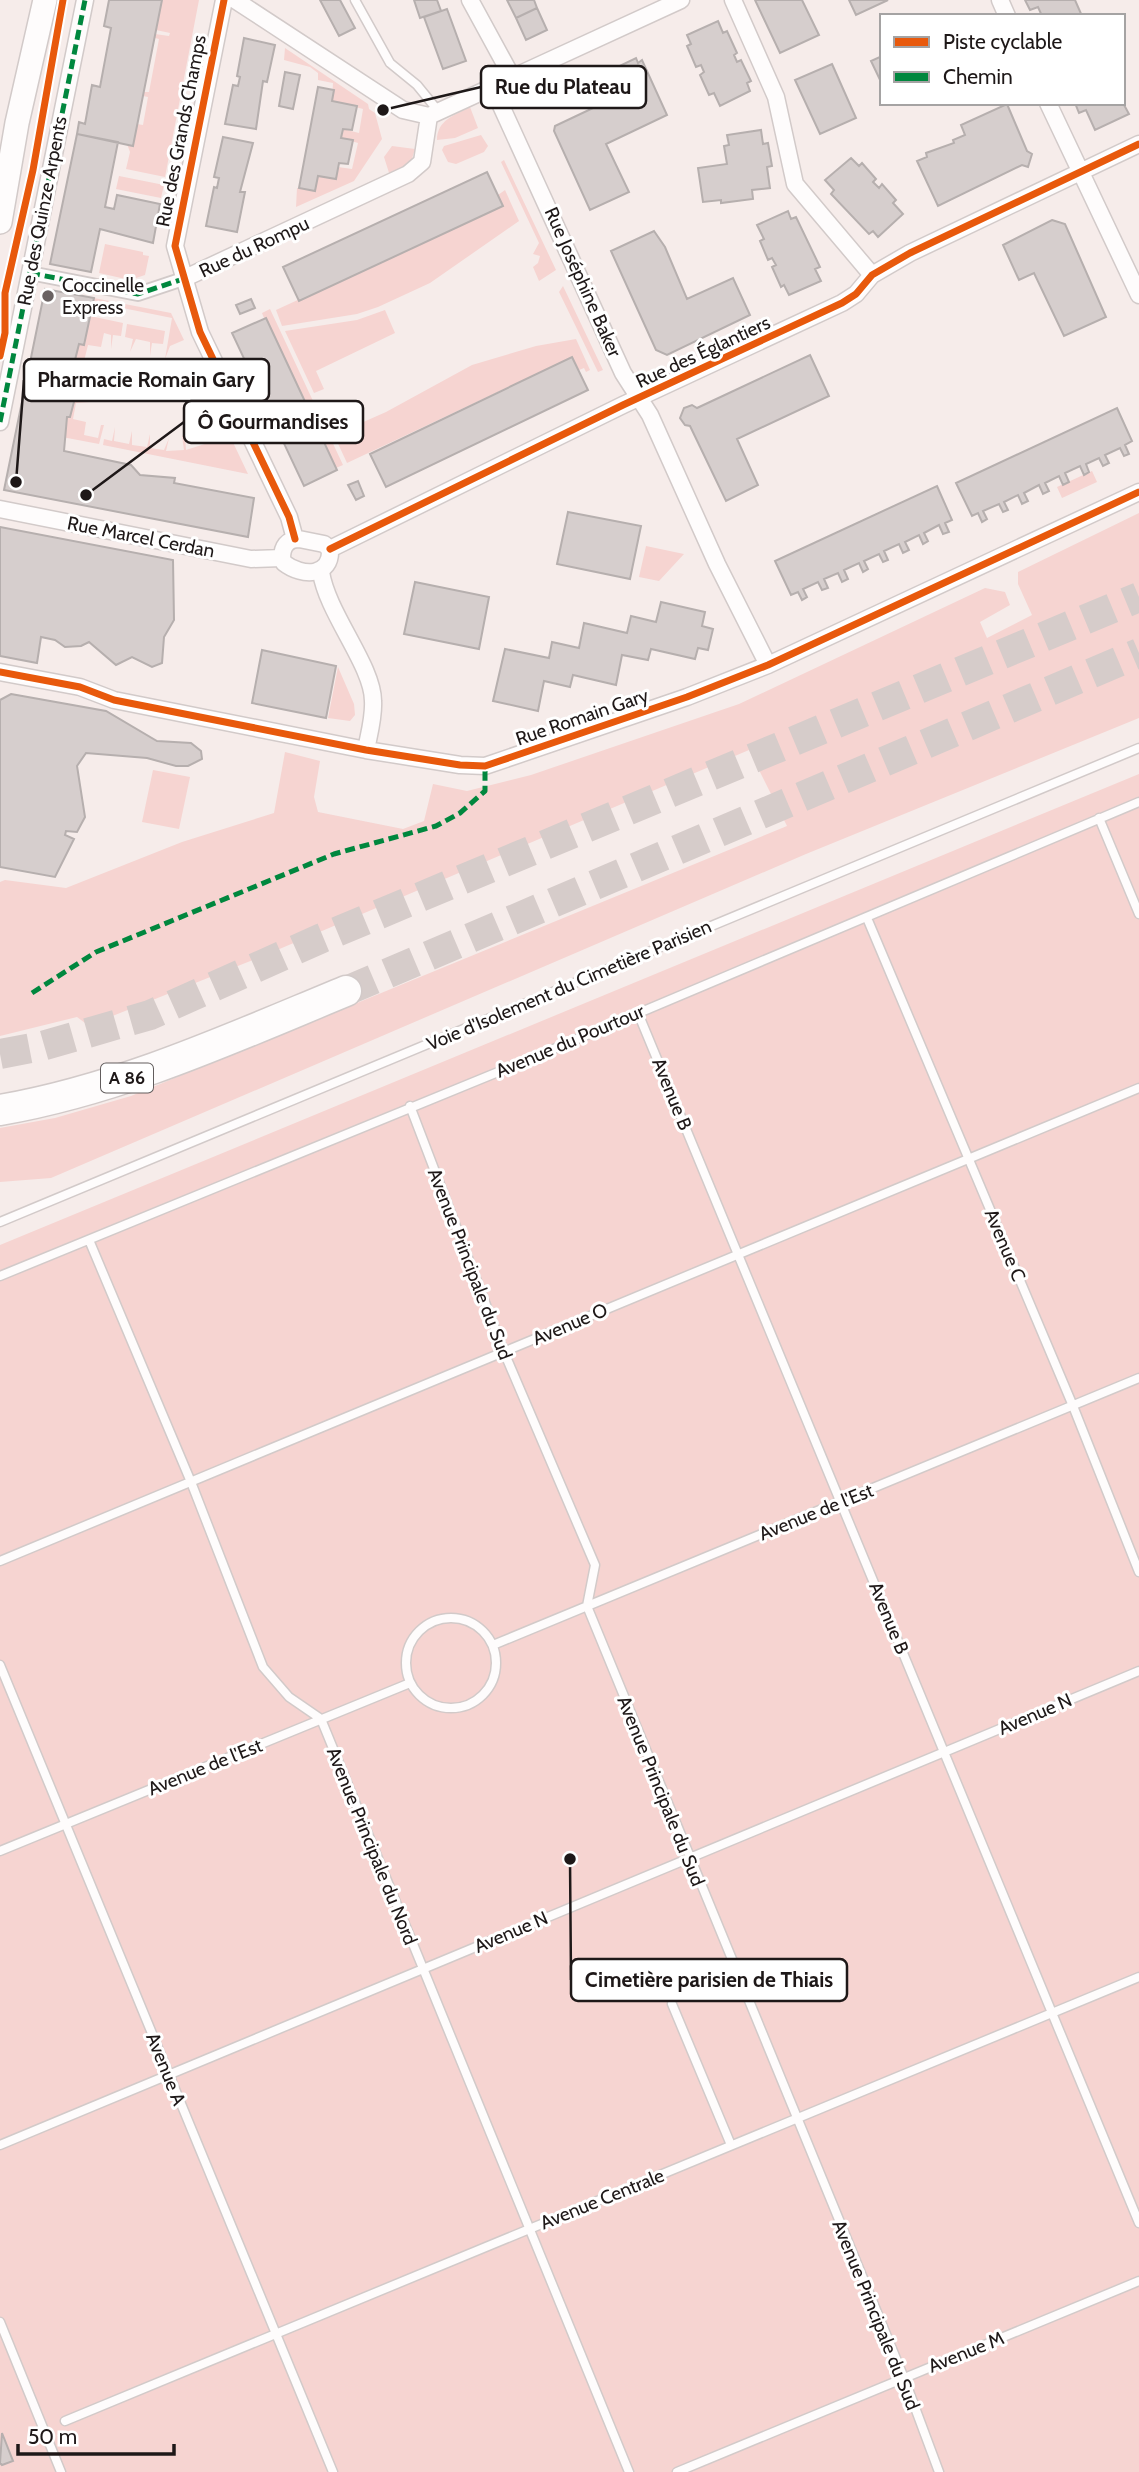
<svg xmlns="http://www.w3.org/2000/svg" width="1139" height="2472" viewBox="0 0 1139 2472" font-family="Cabin,sans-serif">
  <rect width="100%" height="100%" fill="#f6ecea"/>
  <!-- green -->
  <path fill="#f6d4d1" d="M162,0H199L165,177L126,169L130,152L127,144L137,124L143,125L148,97L143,96L144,92H149L159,39L155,38V34L169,36L170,33L156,30Z
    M285,48L368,104L369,109L375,113L382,139L354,181L296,207L297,188L315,191L318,176L338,167L352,169L358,143L341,138L343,129L359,133L363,109L332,101L333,83L318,80V73L310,67L284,60Z
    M470,107L478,128L455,138L437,140C437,120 455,115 470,107Z
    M481,135L488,146L484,152L456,164L448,162L442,150L444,146Z
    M392,146L415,149L411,162L390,176L384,157Z
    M504,160L556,270L539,281L533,267L538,263L540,256L533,254L539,243L501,162Z
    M119,176L164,185L161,198L116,189Z
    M505,190L519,221L430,283L378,307L357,314L282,326L276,310L502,206L498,195Z
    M105,244L143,252V255L149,256L145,275L130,280L99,273Z
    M563,286L603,370L598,372L559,292Z
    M94,298L171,313L184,340L170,346L165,359L172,318L93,302Z
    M270,309L343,465L336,468L264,318L262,313Z
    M385,310L395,333L316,371L324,389L314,393L285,331L357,320Z
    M90,316L123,323L121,336L113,335L111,349V335L104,333L101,347L88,345L84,361L98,366L84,364L80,380L94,383L93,386L74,384L81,361L75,360L79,344H85Z
    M127,324L165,331L163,344L152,343L150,356V342L136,339L130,352L133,339L125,337Z
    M576,339L590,370L586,372L584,368L579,370L572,357L347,463L334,435L386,412L472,365L536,346Z
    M74,387L80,388L77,400L90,402L76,403L73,419L86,422L84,435L98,438L101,425H104L99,444L62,437L67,417H70Z
    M115,427L114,441L129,444L132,431V445L147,447L150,434V448L164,450L169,438L166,451L184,450L182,436H185L186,450L211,442L207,428L213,441L229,434L248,474L103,445L104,439L112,441Z
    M1092,471L1097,482L1062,498L1057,487Z
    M1139,513V718L806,854L51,1178L0,1182V1128L55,1118L131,1096L787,826L749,750L263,956L100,1021L85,1023L77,1017L0,1036V882L5,880L66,888L182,842L274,813L285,752L320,761L314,797L318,812L403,829L424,821L433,784L467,791L531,775L739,704L985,588L1005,592L1010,605L980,622L987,638L1032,615L1018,584V572Z
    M646,546L684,554L659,581L639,577Z
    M338,667L354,704L355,715L350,721L328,718Z
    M153,770L190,777L179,829L142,822Z
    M1139,774V2472H0V1245Z"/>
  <!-- building -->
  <path fill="#d6cecd" stroke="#b6afae" stroke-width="2" d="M109,0H162L133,146L77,134L79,122L85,124L92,85L100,87L111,28L104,26Z
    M320,0H340L355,28L339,36Z
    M414,0H437L441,11L420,18Z
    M507,0H534L537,8L516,18Z
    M755,0H802L819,35L780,53Z
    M849,0H888L856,15Z
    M1025,0H1075L1082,16H1042L1038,7L1030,10Z
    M537,8L547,30L526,40L516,18Z
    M447,9L466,61L443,69L424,17Z
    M718,21L723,33L727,31L737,53L734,55L737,62L741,60L751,81L747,83L750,91L720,106L714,93L709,95L700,75L704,72L701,65L696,67L687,46L691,44L687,35Z
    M244,38L275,45L267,82L263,81L256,129L225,124L233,85L238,86L240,77L237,76Z
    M882,56V84L871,61Z
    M636,58L638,63L642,60L667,115L606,144L629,192L590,210L554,131L555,126L610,100L600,80L605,78L603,74Z
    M832,64L856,118L820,134L795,80Z
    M285,72L300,75L293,109L279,106Z
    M318,87L334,90L332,101L357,106L352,130L343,129L341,138L353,140L348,164L339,163L336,179L318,176L315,191L299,188Z
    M1075,103H1123L1129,114L1095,130L1086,110L1079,113Z
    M1007,104L1027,151L1032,154L1028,167L1022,165L938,206L917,161L927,157L926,153L954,143L953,140L965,135L961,125Z
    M761,130L763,144L768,143L772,166L767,167L770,188L752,190L753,199L721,203V200L703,202L698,168L727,164L724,146L729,145L727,135Z
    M77,134L118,142L105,207L114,209L117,195L160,204L153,243L100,229L91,272L50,264Z
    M223,137L253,143L240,192H245L237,232L206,226L214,187L217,188L219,178L214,177Z
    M851,158L859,166L862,163L876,179L873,182L879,188L882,184L896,200L893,203L903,214L878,237L873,231L869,234L831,194L834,190L825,180Z
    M487,172L503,206L299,301L283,267Z
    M788,211L791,219L796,217L820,267L815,269L821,281L789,295L784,285L781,287L772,267L776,265L772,258L768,260L760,241L764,239L757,225Z
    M1052,220L1065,224L1106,317L1064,336L1034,273L1019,280L1003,245Z
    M654,231L665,247L687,299L733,278L750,315L667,355L656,350L611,251Z
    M45,289L94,298L84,345L79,344L75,360L81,361L70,397L75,398L70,417H67L64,451L131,465L140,475L175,478L174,483L254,498L248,537L4,490Z
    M251,299L255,308L240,314L236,305Z
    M266,318L337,470L304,486L232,333Z
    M810,355L829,396L737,439L758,485L726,501L690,426L685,425L680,418L684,408L692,405L697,408Z
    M572,357L588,390L386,487L370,454Z
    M1117,408L1132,441L1125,445L1129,454L1124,456L1120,448L1105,455L1109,463L1103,466L1099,458L1086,464L1089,472L1084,475L1080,466L1065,473L1069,482L1063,485L1059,476L1045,483L1049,491L1043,494L1039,485L1024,493L1028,501L1022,504L1018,495L1004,502L1008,510L1003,512L999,504L983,511L987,519L982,522L978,513L972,516L956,483Z
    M358,481L364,496L356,500L348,485Z
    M937,486L952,520L945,523L949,532L943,534L939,525L924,533L928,541L923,544L919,535L905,542L909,550L903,553L899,544L884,551L888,560L883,562L879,554L864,561L868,569L863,572L859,563L844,570L848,579L842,582L838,573L824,579L828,588L822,590L818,582L803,589L807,597L802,600L798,592L791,595L775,561Z
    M568,512L641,526L630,579L557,564Z
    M0,527L173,560L174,620L164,637L162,663L152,667L132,657L116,665L89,642L81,646L65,647L55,640L41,637L37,663L0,656Z
    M415,582L489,597L479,649L404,634Z
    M661,602L705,612L702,626L713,629L708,650L698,648L695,659L651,649L648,660L622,655L616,685L573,675L570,687L544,681L538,711L493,701L505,649L549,658L552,642L579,648L584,623L627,633L631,616L656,622Z
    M262,650L336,666L326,718L252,703Z
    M11,694L106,711L157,741L191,743L201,751L202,759L188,766H176L147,758L86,753L77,766L85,817L77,832L66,831L65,835L74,839L55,877L0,867V700Z
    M2,2433L13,2461L2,2465L0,2463Z"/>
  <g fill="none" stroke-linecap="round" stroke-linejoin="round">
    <!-- motorway-tunnel -->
    <path stroke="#d6ccca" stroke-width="30" stroke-dasharray="30 15" stroke-linecap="butt" d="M346,991L1139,653
      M0,1054L42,1046L150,1015L322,938L1139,597"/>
    <!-- service casing -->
    <g stroke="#d2cac9" stroke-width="11">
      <path id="service" d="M355,0L390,63L417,85L439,112
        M1099,818L1139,914
        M867,918L1073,1406L1139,1572
        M638,1013L1139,2223
        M410,1106L504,1352L595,1565L587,1606L904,2378L939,2472
        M0,1222L1139,748
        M89,1240L191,1482L263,1667L289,1697L321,1719L629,2472
        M0,1276L525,1061L1139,802
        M0,1561L1139,1088
        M406 1663a45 45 0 1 1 90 0a45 45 0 1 1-90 0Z
        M493,1645L1139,1378
        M0,1665L333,2472
        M0,1851L410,1683
        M672,2004L731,2145
        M0,2145L1139,1671
        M0,2322L61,2472
        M65,2421L1139,1977
        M677,2472L1139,2281"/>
    </g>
    <!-- pedestrian casing -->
    <g stroke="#d2cac9" stroke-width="16">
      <path id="pedestrian" d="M30,273L138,294L183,279"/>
    </g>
    <!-- minor casing -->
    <g stroke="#d2cac9" stroke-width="19">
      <path id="minor" d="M224,0L175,246L200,332L289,517L295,539
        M235,0L403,110L429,116L681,0
        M470,0L512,77
        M733,0L776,97L795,184L872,275
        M1000,0L1007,16
        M492,86L623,373L650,415L717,564L768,665
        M1048,103L1139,295
        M183,279L408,174L422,162L429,116
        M0,422L85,0
        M0,509L251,559L282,558
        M299,539L324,544L330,549C332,577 302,577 284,563L282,558C282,547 287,539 299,539Z
        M330,549L623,405L842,303L856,294L872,275L910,253L1139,144
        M321,572C327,613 373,666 373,701C374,717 369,734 366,750
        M0,672L80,687L114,700L366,750L460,765L485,766L687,697L768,665L1139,492"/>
    </g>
    <!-- secondary casing -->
    <g stroke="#d2cac9" stroke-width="26">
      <path id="secondary" d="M0,222L17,123L45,0"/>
    </g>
    <!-- motorway casing -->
    <g stroke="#d2cac9" stroke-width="33">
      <path id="motorway" d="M0,1110C121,1089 232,1038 346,991"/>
    </g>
    <!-- service -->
    <use href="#service" stroke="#fefcfc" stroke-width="8"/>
    <!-- pedestrian -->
    <use href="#pedestrian" stroke="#fefcfc" stroke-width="12"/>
    <!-- minor -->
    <use href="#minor" stroke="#fefcfc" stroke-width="16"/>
    <!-- secondary -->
    <use href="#secondary" stroke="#fefcfc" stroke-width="23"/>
    <!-- motorway -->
    <use href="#motorway" stroke="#fefcfc" stroke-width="30"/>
    <!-- quiet -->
    <path stroke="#00873e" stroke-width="5" stroke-dasharray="10 5" stroke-linecap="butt" d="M30,273L138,294L183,279
      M0,422L85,0
      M32,993L96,952L334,854L436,826L460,813L485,791V766"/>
    <!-- cycleway casing -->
    <g stroke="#fff" stroke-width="11">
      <path id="cycleway" d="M224,0L175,246L200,332L289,517L295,539
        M0,356L5,333V293L33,170L63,0
        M330,549L623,405L842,303L856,294L872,275L910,253L1139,144
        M0,672L80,687L114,700L366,750L460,765L485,766L687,697L768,665L1139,492"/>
    </g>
    <!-- cycleway -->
    <use href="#cycleway" stroke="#e8590c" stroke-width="7"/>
  </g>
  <!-- markers -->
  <circle fill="#6a6262" stroke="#fff" stroke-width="2.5" cx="48" cy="296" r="7"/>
  <g text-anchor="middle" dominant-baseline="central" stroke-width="6" stroke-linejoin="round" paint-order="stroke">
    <!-- shield labels -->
    <rect fill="#fff" stroke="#625d5d" stroke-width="2" x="101" y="1063.5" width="52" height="29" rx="5"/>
    <g font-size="18" font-weight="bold" fill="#1e1818">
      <text x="127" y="1078">A 86</text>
    </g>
    <!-- street labels -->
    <g font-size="19" fill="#1e1818" stroke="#fff">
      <text transform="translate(181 131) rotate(-79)">Rue des Grands Champs</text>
      <text transform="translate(42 211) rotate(-79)">Rue des Quinze Arpents</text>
      <text transform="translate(254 247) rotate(-25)">Rue du Rompu</text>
      <text transform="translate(583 282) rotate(66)">Rue Joséphine Baker</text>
      <text transform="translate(703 352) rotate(-25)">Rue des Églantiers</text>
      <text transform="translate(141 537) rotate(11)">Rue Marcel Cerdan</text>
      <text transform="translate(582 717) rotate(-19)">Rue Romain Gary</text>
      <text transform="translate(569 985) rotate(-23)">Voie d'Isolement du Cimetière Parisien</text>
      <text transform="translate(570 1041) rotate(-23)">Avenue du Pourtour</text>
      <text transform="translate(672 1094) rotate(68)">Avenue B</text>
      <text transform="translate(1005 1245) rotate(67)">Avenue C</text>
      <text transform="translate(470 1264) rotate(69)">Avenue Principale du Sud</text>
      <text transform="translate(570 1324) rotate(-23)">Avenue O</text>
      <text transform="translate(816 1512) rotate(-22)">Avenue de l'Est</text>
      <text transform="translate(889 1618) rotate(68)">Avenue B</text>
      <text transform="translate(1035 1714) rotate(-23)">Avenue N</text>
      <text transform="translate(205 1767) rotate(-22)">Avenue de l'Est</text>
      <text transform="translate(661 1791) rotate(68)">Avenue Principale du Sud</text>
      <text transform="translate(372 1846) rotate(68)">Avenue Principale du Nord</text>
      <text transform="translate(511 1932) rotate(-23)">Avenue N</text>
      <text transform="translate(166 2069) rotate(68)">Avenue A</text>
      <text transform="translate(602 2199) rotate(-22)">Avenue Centrale</text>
      <text transform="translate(876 2315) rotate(68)">Avenue Principale du Sud</text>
      <text transform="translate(966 2352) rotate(-22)">Avenue M</text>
    </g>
    <!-- poi labels -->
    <g font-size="19" fill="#1e1818" stroke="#fff" text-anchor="start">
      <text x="62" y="285">Coccinelle<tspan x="62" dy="22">Express</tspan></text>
    </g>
  </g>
  <!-- callouts -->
  <path fill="none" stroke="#1e1818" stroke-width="2.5" d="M383 110L481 87M16 482L24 380M86 495L184 422M570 1859L571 1980"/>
  <g fill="#1e1818" stroke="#fff" stroke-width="2.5">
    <circle cx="383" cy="110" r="7"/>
    <circle cx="16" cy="482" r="7"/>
    <circle cx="86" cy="495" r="7"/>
    <circle cx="570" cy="1859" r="7"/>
  </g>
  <g fill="#fff" stroke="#1e1818" stroke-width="2.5">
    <rect x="481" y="66" width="165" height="42" rx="7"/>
    <rect x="24" y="359" width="245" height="42" rx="7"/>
    <rect x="184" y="401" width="179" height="42" rx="7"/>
    <rect x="571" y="1959" width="276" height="42" rx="7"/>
  </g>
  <g font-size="21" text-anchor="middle" font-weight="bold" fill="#1e1818">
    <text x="563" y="94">Rue du Plateau</text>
    <text x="146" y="387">Pharmacie Romain Gary</text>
    <text x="273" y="429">Ô Gourmandises</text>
    <text x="709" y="1987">Cimetière parisien de Thiais</text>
  </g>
  <!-- legend -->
  <rect x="880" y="14" width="245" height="91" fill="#ffffff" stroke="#a5a3a3" stroke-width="2"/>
  <rect x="894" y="37" width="35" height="10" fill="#e8590c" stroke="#a5a3a3" stroke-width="2"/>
  <text x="943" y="49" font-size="21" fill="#1e1818">Piste cyclable</text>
  <rect x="894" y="72" width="35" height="10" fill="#00873e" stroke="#a5a3a3" stroke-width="2"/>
  <text x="943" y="84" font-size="21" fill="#1e1818">Chemin</text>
  <!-- scale -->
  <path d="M18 2444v10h156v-10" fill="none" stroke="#1e1818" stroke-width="3.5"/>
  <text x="28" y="2444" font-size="21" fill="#1e1818" stroke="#ffffff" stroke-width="5" paint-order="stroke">50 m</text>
</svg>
